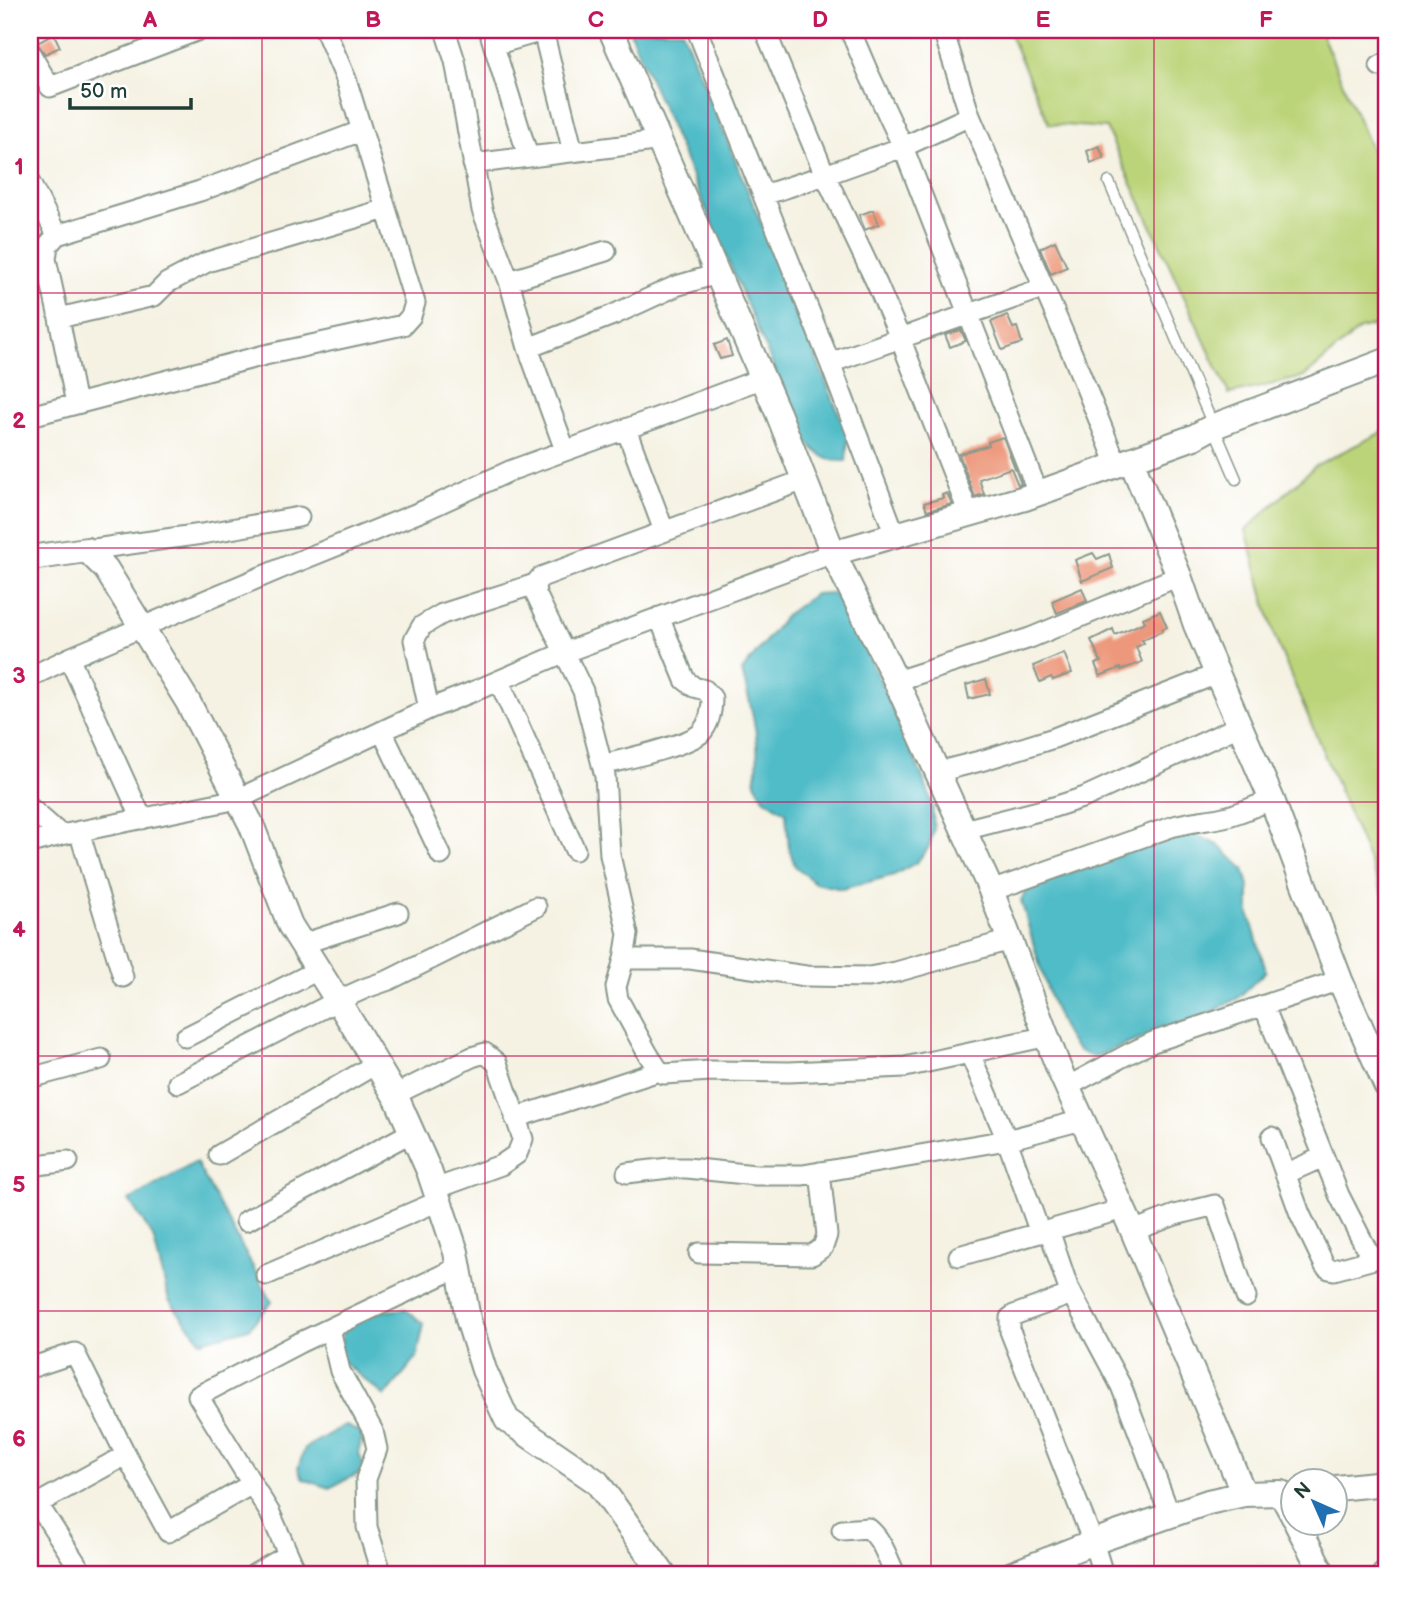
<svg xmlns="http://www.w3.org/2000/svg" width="1416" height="1604" viewBox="0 0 1416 1604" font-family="'Balsamiq Sans',sans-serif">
  <rect width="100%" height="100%" fill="#fff"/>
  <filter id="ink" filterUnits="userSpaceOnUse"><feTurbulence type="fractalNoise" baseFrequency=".0143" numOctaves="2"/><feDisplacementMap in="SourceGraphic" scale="14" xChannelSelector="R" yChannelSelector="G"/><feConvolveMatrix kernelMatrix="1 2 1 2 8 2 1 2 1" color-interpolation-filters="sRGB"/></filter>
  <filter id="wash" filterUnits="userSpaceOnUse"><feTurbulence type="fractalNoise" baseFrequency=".00686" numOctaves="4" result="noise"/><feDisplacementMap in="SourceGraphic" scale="28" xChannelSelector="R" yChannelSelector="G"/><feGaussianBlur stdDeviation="1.57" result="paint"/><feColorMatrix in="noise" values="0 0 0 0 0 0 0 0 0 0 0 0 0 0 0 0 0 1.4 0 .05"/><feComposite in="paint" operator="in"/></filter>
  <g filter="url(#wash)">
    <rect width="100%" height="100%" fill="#f5f2e3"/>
    <!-- green -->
    <path fill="#bcd479" stroke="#6e8856" stroke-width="2" d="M1008,30H1320L1386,184V323L1360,329L1304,377L1229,394L1106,128L1049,124Z
      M1386,430V901L1275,638L1246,530L1316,465Z"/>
    <!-- water -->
    <path fill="#4fbcc7" stroke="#377c7e" stroke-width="2" d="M629,30H682L848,436L846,461C824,462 819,454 805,440Z
      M832,593L846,605L923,778L932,802L934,829L929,847L917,862L894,875L842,889L815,883L795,866L789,848L786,813L764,798L755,783C763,745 751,708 742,671L786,615L815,594Z
      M1185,830L1218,845L1244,869L1249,886V913L1266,971L1238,998L1210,1013L1093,1057C1088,1055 1082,1053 1078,1050C1055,1033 1030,930 1021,900L1028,888Z
      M196,1162L272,1302L249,1328L201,1341L169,1300L153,1237L129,1200Z
      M405,1309L424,1324L417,1357L385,1396L339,1359L343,1328L373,1312Z
      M345,1425L363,1434L358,1454L366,1470L329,1488L303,1479L298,1468L305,1448Z"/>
    <g id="blocks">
      <!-- building -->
      <path fill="#ed987c" d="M54,34L60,47L45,54L37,43Z
        M1099,146L1104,158L1091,163L1087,151Z
        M873,210L879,224L865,230L859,215Z
        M1055,241L1067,267L1051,274L1040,248Z
        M1007,315L1013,328L1017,327L1022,343L1002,350L991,322Z
        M961,330L966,341L950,347L945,335Z
        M727,340L732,356L720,359L714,345Z
        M1003,437L1021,484L1018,485L1011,468L979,479L984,494L975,497L959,454L989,445L988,442Z
        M947,493L952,504L927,511L924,503L943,498L942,495Z
        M1093,553L1097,559L1109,554L1113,568L1082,581L1075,560Z
        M1082,588L1087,601L1057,613L1052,601Z
        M1160,611L1167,627L1162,629V631L1142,640L1144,643L1136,647L1142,662L1121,670L1120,668L1100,676L1095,664L1101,662L1091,640L1113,629L1115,635L1145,622L1143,618Z
        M1064,653L1072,673L1053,680L1051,677L1040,682L1033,666Z
        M986,679L990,694L969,699L966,685Z"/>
    </g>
  </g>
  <g filter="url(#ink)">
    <use href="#blocks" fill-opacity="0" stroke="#8a988c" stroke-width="2"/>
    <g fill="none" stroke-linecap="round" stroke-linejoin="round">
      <!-- service casing -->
      <g stroke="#8a988c" stroke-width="13">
        <path id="service" d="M1109,182L1236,479"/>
      </g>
      <!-- minor casing -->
      <g stroke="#8a988c" stroke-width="23">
        <path id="minor" d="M445,30L455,61L482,210L509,281L528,348L565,450
          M489,30L528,156
          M697,30L830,363L895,535
          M765,30L825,175L877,284L900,338L969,514
          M850,30L868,72L903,147L1038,493
          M943,30L970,116L1074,358L1117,465
          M543,31L573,152
          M494,45L546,30
          M30,53L50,87L199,30
          M1380,66L1386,63
          M473,164C535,155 597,151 659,140
          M30,183L57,235
          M764,195L825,175L903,147L970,116
          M509,281L606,251
          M59,318L46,259L48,245L57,235L200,191L361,131
          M528,348L613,315L676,286L717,274
          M830,363L1043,288
          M76,404L59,318L154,296L167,283L207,262L386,209
          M30,416L265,355L403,325L411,316L415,303L346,79L325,30
          M626,429L664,531
          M804,480L541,577L535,584L536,594L583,691L605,776L610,855L628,934L624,959L616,987L618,999L648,1054L659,1071L664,1074L711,1071L789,1072L905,1067L1048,1036
          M87,550L202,534L299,517
          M69,658L142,819
          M30,677L69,658L282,568L425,510L512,470L656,418L763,378
          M499,681L575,850
          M896,681L1030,638L1179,576
          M429,709L414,640L422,626L442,614L535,584
          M382,731L441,855
          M602,765C622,760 689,745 701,733C710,723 712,711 712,698L705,690L694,687L685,680L659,617
          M937,772L984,760L1054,738L1217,674
          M30,808L61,835
          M964,830L1054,807L1085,797L1239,726
          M79,831L123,977
          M30,843L61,835L238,799L429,709L477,690L563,653L833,553
          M991,891L1171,827C1190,821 1209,821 1228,816C1243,812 1257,805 1272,800
          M302,944L398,913
          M624,959H690L806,976L869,977L896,972L1010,940
          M1264,1006L1339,1195L1367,1250L1374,1259L1334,1270L1329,1269L1325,1266L1300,1214L1272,1137
          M186,1037L318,970
          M970,1054L1007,1140L1040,1233
          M30,1078L101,1059
          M178,1083L337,1001L366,988L389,980L536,907
          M1067,1087L1128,1054L1153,1042L1340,980
          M394,1095L472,1057L485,1053L497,1063L523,1139L517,1154L501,1165L435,1189
          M515,1118L659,1071
          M219,1155L376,1064
          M30,1166L68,1161
          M627,1173L669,1168H687L755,1175H803L1007,1140L1082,1120
          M1285,1174L1323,1157
          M246,1221L412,1132
          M1049,1230L1068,1287L1121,1386L1170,1515
          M1133,1231L1175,1215L1215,1205L1246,1297
          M699,1253L812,1255L823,1247L827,1235L820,1172
          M959,1256L1123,1209
          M266,1275L439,1201
          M1072,1294L1014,1315L1010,1318V1331L1093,1542L1103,1574
          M330,1329L340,1371L373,1431L377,1449L366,1479L367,1527L381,1572L384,1574
          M30,1368L75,1353L126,1455L30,1508
          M126,1455L168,1532L252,1484
          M37,1503L83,1574
          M842,1530L868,1528C882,1539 888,1559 895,1574
          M255,1574L288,1555
          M297,1574L270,1513L198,1396L299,1343L459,1267"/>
      </g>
      <!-- tertiary casing -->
      <g stroke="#8a988c" stroke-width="28">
        <path id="tertiary" d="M611,30L778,413L833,553
          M1131,460L1179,576L1196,625L1272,800L1340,980L1386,1085
          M30,558L87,550L106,569L188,702L251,824L290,925L353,1025L397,1099L429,1171L456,1252L468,1319L484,1370L507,1420L597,1482L663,1574
          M1336,1488L1386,1483
          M1244,1494L1133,1231L1059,1069L990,888L896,681L833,553L1025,498L1194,437L1212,427L1386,361
          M1297,1524L1323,1574
          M1012,1574L1093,1542L1208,1502L1244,1494L1281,1493L1294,1517
          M1385,1574L1386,1573"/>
      </g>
      <!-- service -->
      <use href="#service" stroke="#fff" stroke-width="10"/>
      <!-- minor -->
      <use href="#minor" stroke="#fff" stroke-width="19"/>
      <!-- tertiary -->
      <use href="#tertiary" stroke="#fff" stroke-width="24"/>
    </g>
  </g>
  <!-- grid -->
  <path fill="none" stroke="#c2185b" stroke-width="2" stroke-opacity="0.55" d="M262,30V1574M485,30V1574M708,30V1574M931,30V1574M1154,30V1574M30,293H1386M30,548H1386M30,802H1386M30,1056H1386M30,1311H1386"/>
  <!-- margin -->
  <rect width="1416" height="1604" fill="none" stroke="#fff" stroke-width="77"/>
  <!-- north arrow -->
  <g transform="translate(1314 1502) rotate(315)"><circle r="33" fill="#ffffff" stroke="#a5b1ae" stroke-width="2"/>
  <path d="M0-5L12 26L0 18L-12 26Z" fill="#1f6fb2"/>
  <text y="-10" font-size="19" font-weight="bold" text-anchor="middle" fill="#1f3d34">N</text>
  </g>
  <!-- scale -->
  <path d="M70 98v10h121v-10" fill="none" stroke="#1f3d34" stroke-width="3.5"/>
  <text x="80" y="98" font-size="21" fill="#1f3d34" stroke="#ffffff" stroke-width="5" paint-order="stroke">50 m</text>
  <rect x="38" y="38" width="1340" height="1528" fill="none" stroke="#c2185b" stroke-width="2.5"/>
  <g font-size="23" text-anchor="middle" font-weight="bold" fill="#c2185b">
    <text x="150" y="27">A</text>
    <text x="373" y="27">B</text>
    <text x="596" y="27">C</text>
    <text x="820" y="27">D</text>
    <text x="1043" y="27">E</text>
    <text x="1266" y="27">F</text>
    <text x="19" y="174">1</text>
    <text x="19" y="428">2</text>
    <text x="19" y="683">3</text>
    <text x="19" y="937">4</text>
    <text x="19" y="1192">5</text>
    <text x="19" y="1446">6</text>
  </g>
</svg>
